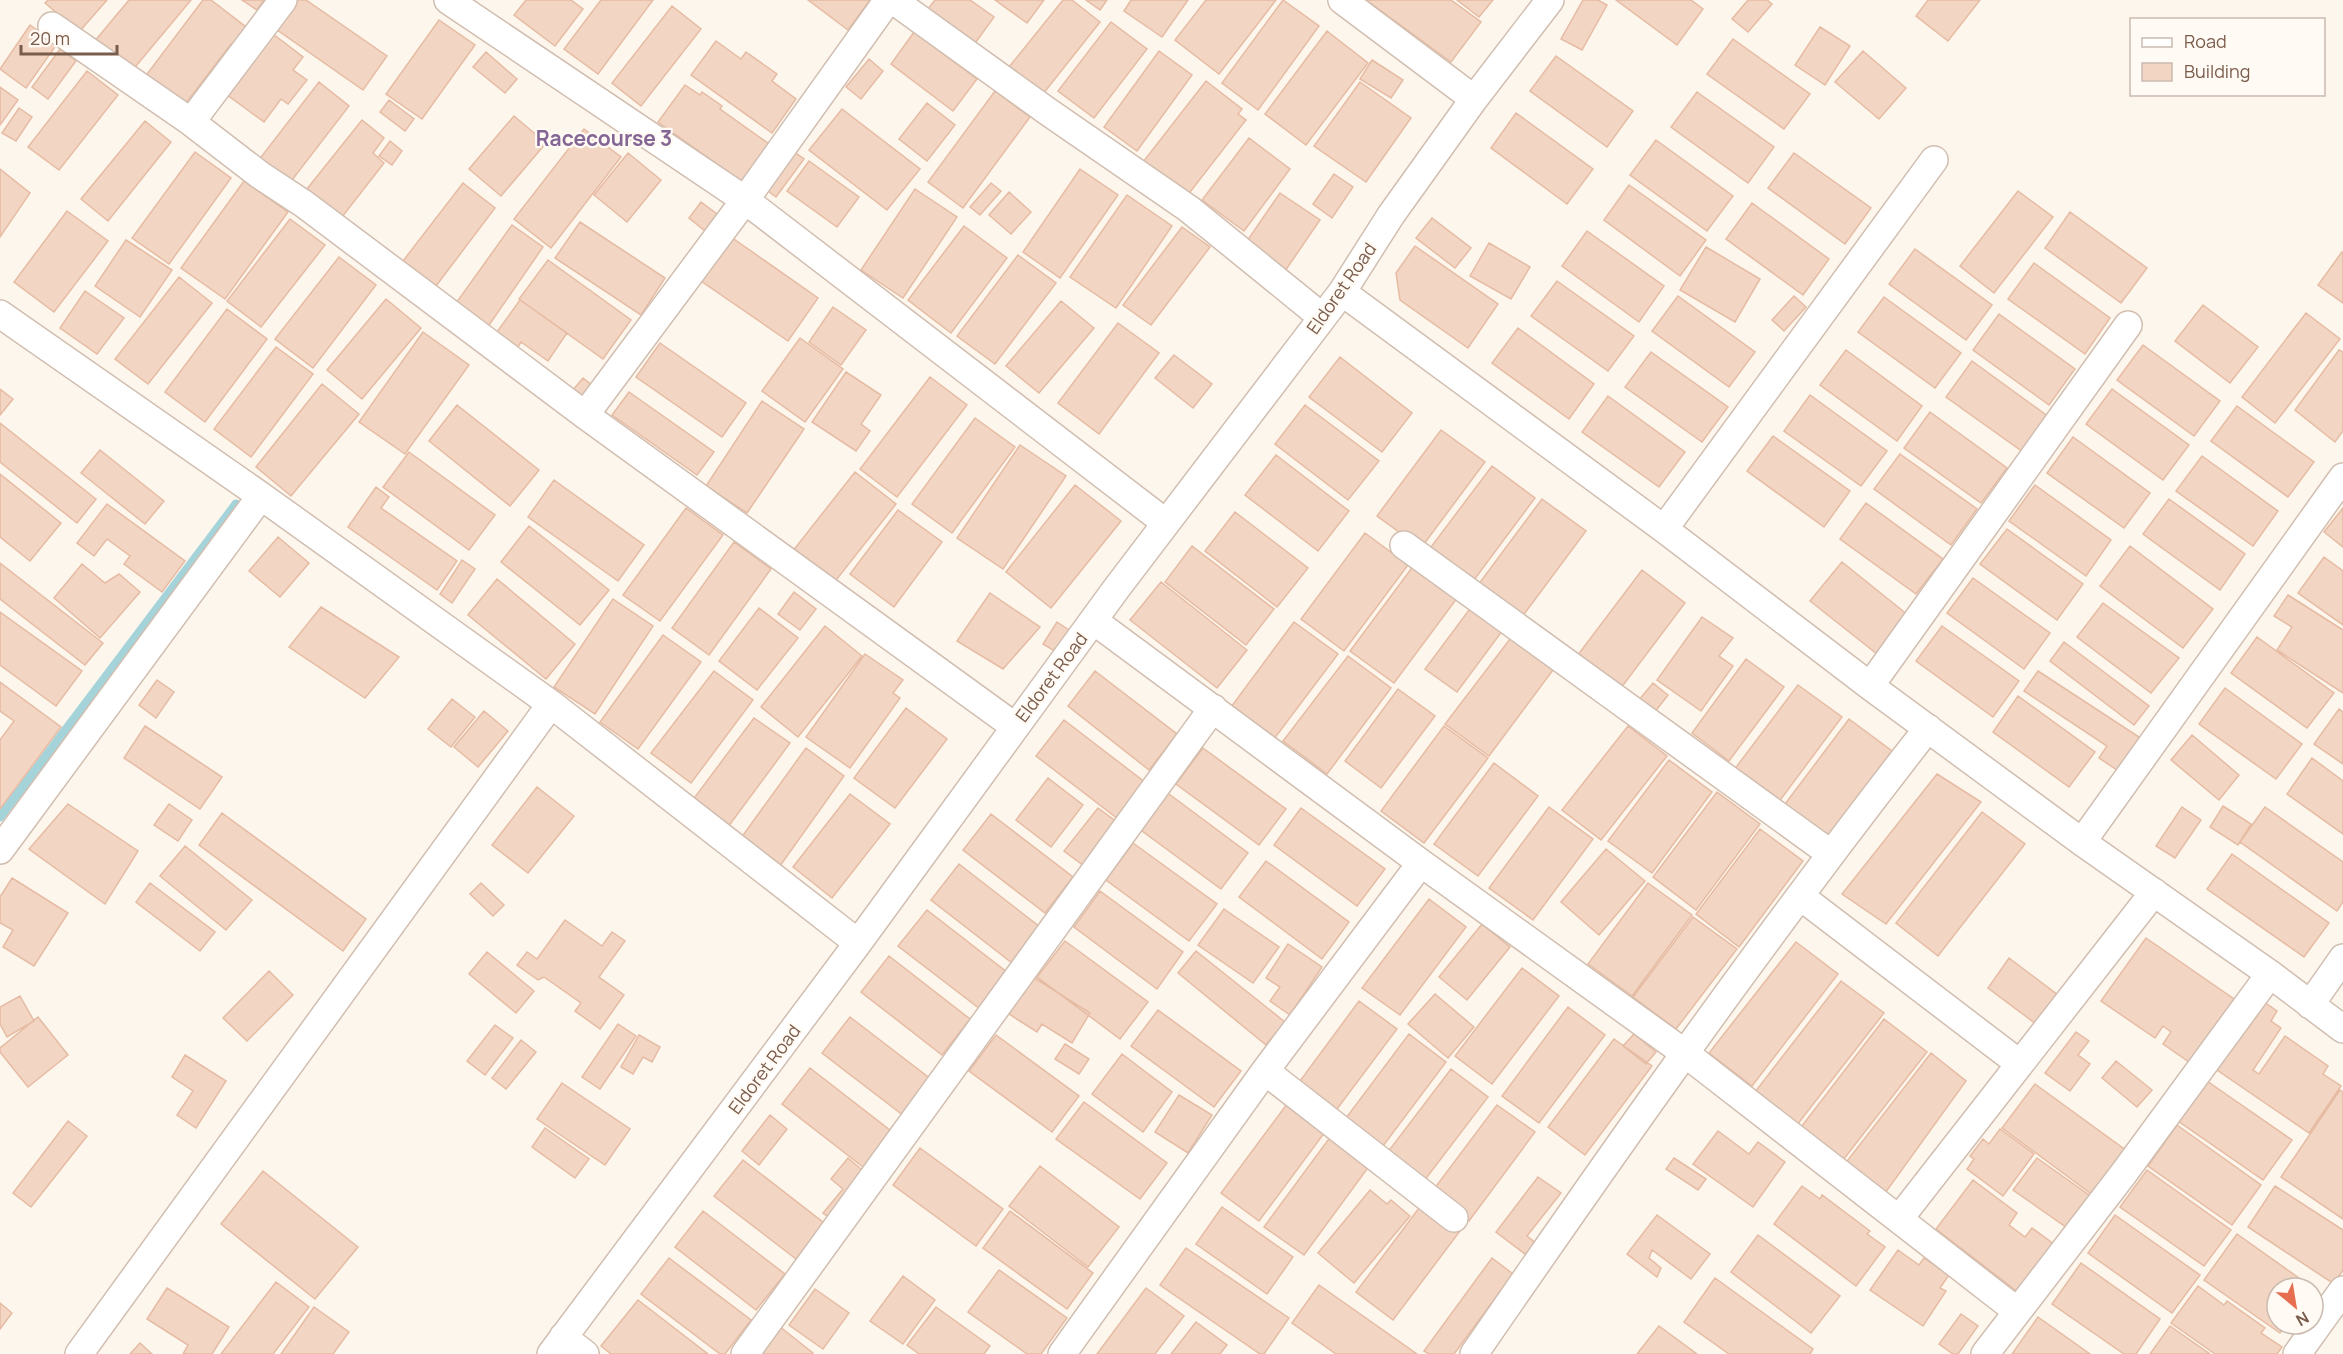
<svg xmlns="http://www.w3.org/2000/svg" width="2343" height="1354" viewBox="0 0 2343 1354" font-family="Manrope,sans-serif">
  <rect width="100%" height="100%" fill="#fdf6ec"/>
  <g fill="none" stroke-linecap="round" stroke-linejoin="round">
    <!-- stream -->
    <path stroke="#a5d3da" stroke-width="9" d="M0,817L236,504"/>
  </g>
  <!-- building -->
  <path fill="#f3d5c3" stroke="#e6bba3" stroke-width="1.5" d="M48,0H107L79,32L45,3Z
    M129,0H191L131,72L94,42Z
    M203,0H211L250,30L236,48L231,44L180,111L141,82Z
    M242,0H264L257,10Z
    M293,0H306L387,56L363,90L273,27Z
    M526,0H571L583,9L555,46L514,15Z
    M601,0H653L598,74L564,49Z
    M808,0H870L848,30Z
    M935,0H970L994,17L971,49L923,15Z
    M995,0H1044L1027,23Z
    M1063,0H1072L1100,22L1039,99L1005,72Z
    M1086,0H1107L1100,10Z
    M1131,0H1188L1162,37L1124,11Z
    M1206,0H1276L1219,74L1175,40Z
    M1283,0L1319,26L1258,110L1222,83Z
    M1366,0H1451L1481,22L1451,62Z
    M1457,0H1493L1479,17Z
    M1583,0H1598L1607,5L1582,50L1561,39Z
    M1616,0H1691L1703,9L1677,45Z
    M1748,0H1767L1772,4L1748,32L1732,19Z
    M1928,0H1980L1948,41L1916,16Z
    M672,6L701,29L641,106L612,83Z
    M439,20L475,45L422,119L386,94Z
    M1111,22L1147,49L1094,118L1058,91Z
    M30,25L57,44L26,88L0,69Z
    M1820,27L1850,46L1825,85L1795,65Z
    M1327,31L1368,63L1306,145L1265,114Z
    M914,32L977,79L953,111L891,64Z
    M273,34L303,57L293,70L307,80L288,104L281,99L264,122L226,94Z
    M1733,39L1810,94L1784,129L1707,74Z
    M716,41L741,59L746,52L777,74L772,81L796,99L772,133L691,75Z
    M60,49L76,61L48,99L32,87Z
    M1159,51L1192,75L1137,151L1104,127Z
    M1863,51L1906,88L1879,119L1835,82Z
    M486,52L517,79L505,93L473,67Z
    M1556,56L1633,111L1607,147L1530,91Z
    M869,59L883,71L861,99L846,87Z
    M1372,60L1403,80L1391,98L1360,79Z
    M87,71L118,95L59,170L28,147Z
    M1206,81L1242,109L1238,114L1246,120L1187,196L1143,162Z
    M319,82L349,106L289,184L258,161Z
    M1360,82L1411,118L1366,182L1314,146Z
    M685,85L700,95L702,92L722,106L720,109L772,146L745,184L658,122Z
    M0,87L18,100L0,125Z
    M995,91L1030,117L963,208L928,182Z
    M1697,92L1774,147L1748,183L1671,127Z
    M389,100L414,119L405,131L380,112Z
    M927,103L955,125L927,161L899,139Z
    M19,108L32,117L16,141L2,133Z
    M842,109L920,169L887,210L809,150Z
    M1516,113L1593,169L1567,204L1491,148Z
    M514,116L546,143L501,196L469,169Z
    M362,120L384,138L373,153L384,163L342,217L307,189Z
    M145,121L171,142L108,221L81,199Z
    M584,129L621,157L551,248L514,219Z
    M1249,138L1290,169L1244,231L1202,200Z
    M1656,140L1733,196L1707,231L1630,175Z
    M390,141L402,151L392,165L379,156Z
    M787,147L804,159L776,197L759,184Z
    M195,152L231,178L169,264L132,238Z
    M628,153L661,180L627,222L594,195Z
    M1794,153L1871,208L1845,244L1768,188Z
    M809,161L859,197L837,227L787,191Z
    M0,169L30,193L0,237Z
    M1080,169L1118,195L1060,278L1023,252Z
    M1334,174L1353,187L1332,218L1313,204Z
    M244,181L288,212L225,299L181,268Z
    M463,183L495,208L436,286L403,261Z
    M991,183L1001,191L980,215L970,207Z
    M1629,185L1706,240L1680,276L1604,220Z
    M915,189L957,217L903,298L861,270Z
    M2018,191L2053,217L1994,293L1960,266Z
    M1009,192L1031,212L1011,234L989,215Z
    M1280,193L1320,220L1285,271L1245,244Z
    M1127,195L1172,226L1116,308L1070,277Z
    M701,202L717,214L705,231L689,218Z
    M1752,203L1829,259L1803,295L1726,239Z
    M67,211L108,241L54,312L14,282Z
    M2070,212L2147,268L2121,303L2045,248Z
    M1432,218L1471,248L1455,268L1416,238Z
    M290,219L325,245L261,327L227,301Z
    M580,222L665,278L641,315L555,258Z
    M512,225L543,247L487,328L454,306Z
    M964,226L1007,258L951,333L908,300Z
    M1182,227L1210,247L1151,325L1123,305Z
    M1587,231L1664,286L1639,322L1562,266Z
    M731,237L818,298L788,341L701,281Z
    M126,240L172,270L140,317L95,286Z
    M1489,243L1530,267L1511,299L1470,276Z
    M1415,246L1498,304L1468,348L1400,300L1396,273Z
    M1706,247L1760,279L1735,322L1680,290Z
    M1915,249L1992,305L1966,340L1889,284Z
    M2342,252L2343,253V303L2318,285Z
    M1018,255L1056,283L995,364L957,336Z
    M339,257L376,285L313,368L275,339Z
    M548,260L631,320L603,359L519,299Z
    M2034,263L2110,318L2085,354L2008,299Z
    M179,277L212,303L148,384L115,359Z
    M1557,281L1634,336L1608,371L1531,316Z
    M85,291L124,318L97,354L60,328Z
    M1678,296L1755,352L1729,387L1652,331Z
    M1794,296L1806,307L1784,331L1772,320Z
    M1884,297L1961,353L1935,388L1858,332Z
    M386,299L421,328L362,399L327,370Z
    M520,300L567,333L548,361L521,342L518,347L497,332Z
    M1061,301L1094,328L1039,393L1006,366Z
    M2203,305L2258,347L2230,383L2175,341Z
    M833,307L866,330L841,365L809,342Z
    M227,309L267,339L205,422L165,392Z
    M2306,313L2340,339L2275,423L2242,397Z
    M1999,314L2075,369L2049,405L1973,350Z
    M1118,323L1159,353L1099,434L1058,403Z
    M1518,328L1594,384L1569,419L1492,363Z
    M423,332L469,365L405,454L359,422Z
    M800,338L843,369L805,422L762,391Z
    M660,343L746,403L722,437L636,377Z
    M2143,345L2220,401L2194,436L2117,380Z
    M276,347L313,374L251,457L214,429Z
    M1846,350L1922,406L1897,441L1820,385Z
    M2339,350L2343,352V431L2335,442L2295,410Z
    M1651,352L1728,407L1702,442L1625,387Z
    M1174,355L1212,384L1193,408L1155,378Z
    M1340,357L1412,413L1382,452L1309,397Z
    M1972,361L2049,417L2023,452L1946,397Z
    M846,372L881,395L861,424L870,431L856,451L812,422Z
    M930,377L967,405L897,497L860,469Z
    M583,378L593,386L583,399L573,390Z
    M322,384L359,414L291,496L256,467Z
    M0,389L13,399L0,415Z
    M2112,389L2189,445L2163,480L2086,424Z
    M629,392L714,452L697,475L612,415Z
    M1810,395L1887,451L1861,486L1784,431Z
    M1608,396L1685,452L1659,487L1582,432Z
    M762,401L804,429L747,513L706,486Z
    M457,405L539,470L510,506L429,441Z
    M1305,405L1379,461L1348,500L1275,444Z
    M2237,406L2314,462L2288,497L2211,441Z
    M1930,412L2007,468L1981,503L1904,448Z
    M975,418L1015,447L952,533L912,504Z
    M0,423L96,499L77,523L0,462Z
    M1441,430L1485,462L1421,548L1377,516Z
    M1773,436L1850,491L1824,527L1747,471Z
    M2073,437L2150,493L2124,528L2047,473Z
    M1020,445L1066,476L1003,569L957,538Z
    M100,450L164,501L145,524L81,473Z
    M409,452L495,515L469,550L383,487Z
    M1900,454L1977,509L1951,545L1874,489Z
    M1276,455L1349,511L1318,551L1245,495Z
    M2202,456L2278,511L2253,546L2176,491Z
    M1492,466L1535,498L1471,584L1428,551Z
    M855,472L896,504L833,584L792,552Z
    M0,474L61,523L30,561L0,537Z
    M554,480L644,545L618,581L528,517Z
    M1075,485L1121,521L1051,608L1006,572Z
    M2035,485L2111,540L2086,576L2009,521Z
    M376,487L389,497L381,508L457,561L437,590L348,527Z
    M1542,499L1586,531L1522,617L1478,585Z
    M2169,499L2245,554L2220,590L2143,534Z
    M1866,503L1943,559L1916,594L1840,539Z
    M107,504L185,561L162,592L124,564L130,556L107,539L94,556L77,543Z
    M686,508L723,535L660,621L623,595Z
    M2343,508V547L2324,532Z
    M898,510L942,542L894,607L850,574Z
    M1235,512L1308,568L1277,607L1205,551Z
    M529,526L609,590L580,625L501,562Z
    M2007,529L2083,584L2057,620L1980,564Z
    M1365,533L1408,565L1344,651L1301,619Z
    M278,537L309,563L280,597L249,571Z
    M734,542L771,569L709,655L672,628Z
    M1192,546L1274,609L1246,645L1165,582Z
    M2130,546L2213,609L2183,648L2100,586Z
    M2324,557L2343,571V625L2298,593Z
    M462,560L475,569L452,603L440,594Z
    M1842,562L1908,615L1877,654L1810,601Z
    M0,563L103,643L85,665L0,599Z
    M82,564L105,583L119,574L140,592L100,638L54,598Z
    M1414,565L1458,597L1394,683L1350,651Z
    M1642,570L1685,603L1621,688L1577,656Z
    M1973,578L2050,633L2024,669L1947,613Z
    M497,579L575,644L546,679L468,615Z
    M1161,582L1247,650L1217,688L1130,620Z
    M794,592L816,609L800,630L778,614Z
    M990,593L1040,627L1003,669L957,641Z
    M2288,595L2343,630V693L2277,650L2292,627L2274,616Z
    M613,599L653,626L595,714L554,687Z
    M2103,603L2179,658L2151,693L2077,637Z
    M1472,606L1503,630L1457,692L1425,669Z
    M321,607L399,657L365,698L289,647Z
    M759,608L798,638L757,690L719,661Z
    M0,612L82,671L56,706L0,665Z
    M1702,617L1733,638L1719,656L1733,666L1701,711L1657,680Z
    M1057,622L1072,632L1058,653L1043,644Z
    M1294,622L1338,654L1274,739L1231,707Z
    M825,626L862,656L798,737L761,707Z
    M1942,626L2019,681L1993,717L1916,661Z
    M663,635L701,662L638,749L600,722Z
    M2257,637L2334,693L2307,728L2231,673Z
    M1510,639L1553,670L1489,756L1445,724Z
    M2064,642L2149,706L2134,725L2050,661Z
    M865,654L903,680L893,693L900,698L850,768L806,737Z
    M1348,656L1391,688L1327,774L1283,741Z
    M1746,659L1784,687L1729,761L1692,733Z
    M714,671L753,700L691,783L651,753Z
    M1095,671L1177,734L1149,770L1068,706Z
    M2038,671L2142,739L2120,772L2099,758L2107,746L2024,691Z
    M157,680L174,692L156,718L139,705Z
    M0,682L61,727L0,809V740L14,721L0,711Z
    M1653,683L1668,695L1654,713L1638,701Z
    M1798,685L1842,717L1778,803L1734,770Z
    M2225,688L2302,744L2276,779L2199,724Z
    M1398,689L1435,716L1381,788L1345,761Z
    M2018,696L2095,752L2069,787L1993,732Z
    M452,699L475,717L451,747L428,729Z
    M906,708L947,739L895,808L854,778Z
    M2339,709L2343,712V764L2314,744Z
    M484,711L508,731L478,767L454,747Z
    M754,718L790,743L728,827L692,801Z
    M1849,719L1892,751L1828,837L1785,804Z
    M1064,720L1146,783L1118,819L1036,756Z
    M145,726L222,777L200,809L124,758Z
    M1444,726L1488,758L1424,843L1381,811Z
    M1628,726L1667,756L1601,840L1562,810Z
    M2192,735L2239,775L2219,800L2171,760Z
    M806,748L844,776L780,866L741,838Z
    M1203,748L1286,809L1259,845L1176,784Z
    M2312,758L2343,781V834L2287,794Z
    M1669,760L1712,792L1652,873L1608,841Z
    M1494,763L1538,796L1478,876L1434,844Z
    M1937,774L1981,802L1886,924L1842,894Z
    M1048,778L1083,805L1051,847L1016,820Z
    M537,787L574,816L528,873L492,845Z
    M1165,791L1248,853L1221,889L1138,828Z
    M1717,792L1760,824L1696,910L1653,877Z
    M850,794L890,824L832,898L793,867Z
    M68,804L138,851L105,904L29,849Z
    M169,804L192,820L178,841L154,825Z
    M2223,806L2251,824L2238,845L2210,827Z
    M1549,807L1593,839L1533,920L1489,888Z
    M2182,807L2201,820L2175,858L2156,846Z
    M2265,807L2343,862V902L2337,911L2240,842Z
    M1098,808L1121,825L1088,869L1064,851Z
    M1301,808L1385,869L1357,906L1274,845Z
    M1982,812L2025,844L1938,956L1896,923Z
    M222,813L366,919L343,951L199,845Z
    M991,814L1073,877L1045,913L963,850Z
    M1760,829L1803,861L1739,947L1696,914Z
    M1133,843L1217,904L1189,941L1106,880Z
    M185,846L252,900L226,930L160,876Z
    M1606,849L1645,881L1599,935L1561,902Z
    M2232,854L2329,923L2304,957L2207,889Z
    M1266,861L1349,922L1322,959L1239,897Z
    M959,864L1040,927L1012,963L931,900Z
    M12,878L68,913L34,966L3,947L13,930L0,923V897Z
    M150,883L215,932L200,951L136,902Z
    M481,883L504,905L493,916L470,894Z
    M1648,883L1692,915L1632,996L1588,964Z
    M1100,891L1183,952L1157,989L1074,927Z
    M1429,899L1466,927L1400,1015L1362,988Z
    M1224,909L1279,947L1253,983L1198,945Z
    M927,910L1008,973L980,1009L898,946Z
    M1693,917L1737,949L1676,1029L1633,997Z
    M565,920L602,946L612,932L625,941L599,977L624,995L600,1029L575,1011L581,1003L544,977L538,980L517,965L527,952L537,959Z
    M1482,924L1510,947L1467,1000L1439,977Z
    M2146,938L2234,999L2189,1062L2163,1044L2171,1032L2163,1026L2155,1038L2101,1001Z
    M1065,941L1148,1002L1120,1039L1037,977Z
    M1796,942L1838,974L1752,1086L1709,1053Z
    M1288,944L1322,967L1290,1015L1270,1001L1280,987L1266,978Z
    M1196,951L1285,1022L1266,1045L1178,973Z
    M487,952L534,991L516,1013L469,974Z
    M889,956L970,1019L942,1055L861,992Z
    M2009,958L2058,995L2036,1024L1988,988Z
    M1522,968L1559,996L1492,1084L1455,1056Z
    M269,971L293,995L247,1041L223,1018Z
    M1033,977L1090,1013L1072,1043L1042,1024L1037,1032L1009,1014Z
    M1841,981L1884,1013L1797,1125L1755,1092Z
    M1435,994L1474,1027L1448,1058L1408,1024Z
    M20,996L34,1021L7,1037L0,1024V1007Z
    M1359,1001L1397,1029L1337,1109L1300,1081Z
    M2264,1002L2277,1011L2271,1021L2281,1028L2253,1070L2259,1074L2285,1036L2328,1066L2323,1074L2341,1086L2309,1133L2217,1070Z
    M1568,1007L1605,1035L1539,1123L1502,1096Z
    M1158,1010L1241,1071L1214,1107L1131,1046Z
    M38,1017L68,1055L28,1087L0,1052V1048Z
    M850,1017L932,1080L904,1116L822,1053Z
    M1884,1019L1927,1052L1840,1164L1798,1131Z
    M618,1024L636,1036L600,1089L582,1077Z
    M495,1025L513,1038L485,1075L467,1061Z
    M2076,1032L2089,1041L2078,1055L2090,1064L2070,1091L2045,1073Z
    M1409,1034L1446,1062L1380,1150L1343,1122Z
    M1634,1034L1656,1052L1646,1064L1623,1046Z
    M639,1035L660,1047L652,1062L643,1057L633,1074L621,1067Z
    M996,1035L1079,1096L1052,1132L969,1071Z
    M1614,1039L1652,1066L1585,1155L1548,1127Z
    M521,1040L536,1052L506,1089L492,1078Z
    M1065,1044L1089,1059L1079,1074L1055,1059Z
    M1931,1053L1966,1081L1883,1196L1844,1165Z
    M1122,1054L1172,1092L1143,1132L1092,1094Z
    M185,1055L226,1081L196,1128L177,1115L193,1091L172,1077Z
    M2116,1061L2152,1090L2137,1107L2102,1078Z
    M810,1068L891,1131L863,1167L782,1104Z
    M1451,1069L1488,1097L1421,1185L1384,1157Z
    M2207,1081L2292,1140L2263,1180L2178,1121Z
    M562,1083L630,1129L605,1165L537,1119Z
    M2035,1084L2127,1151L2094,1196L2002,1128Z
    M2340,1090L2343,1092V1219L2281,1177Z
    M1179,1095L1212,1115L1188,1153L1155,1132Z
    M1084,1102L1167,1163L1140,1199L1056,1139Z
    M1287,1104L1325,1132L1259,1221L1221,1193Z
    M1497,1105L1535,1132L1469,1221L1431,1193Z
    M770,1115L787,1129L759,1165L742,1151Z
    M68,1121L87,1136L31,1207L13,1193Z
    M2177,1125L2261,1185L2232,1225L2148,1166Z
    M545,1128L589,1159L575,1178L532,1147Z
    M2000,1129L2034,1154L2003,1196L1967,1169L1974,1159L1970,1156L1983,1139L1989,1144Z
    M1718,1131L1749,1154L1758,1142L1785,1162L1753,1207L1693,1164Z
    M1331,1136L1370,1165L1304,1255L1264,1227Z
    M920,1148L1003,1209L976,1246L893,1185Z
    M848,1158L868,1175L831,1219L823,1213L843,1189L831,1179Z
    M1674,1158L1706,1179L1698,1190L1666,1169Z
    M2037,1158L2096,1200L2073,1232L2013,1190Z
    M743,1160L824,1223L796,1259L714,1196Z
    M1040,1166L1119,1227L1088,1267L1009,1206Z
    M2147,1170L2231,1230L2204,1266L2120,1207Z
    M263,1171L358,1247L315,1299L221,1224Z
    M1538,1177L1561,1193L1527,1236L1542,1248L1533,1260L1496,1232Z
    M1973,1180L2017,1213L2009,1225L2025,1237L2032,1228L2055,1245L2019,1293L1936,1229Z
    M1802,1186L1820,1199L1822,1195L1870,1231L1867,1234L1885,1247L1856,1286L1774,1224Z
    M2275,1186L2343,1230V1270L2334,1284L2248,1227Z
    M1370,1190L1387,1204L1391,1200L1410,1216L1354,1283L1318,1253Z
    M1422,1204L1460,1231L1393,1320L1356,1292Z
    M1222,1207L1293,1257L1267,1294L1196,1244Z
    M703,1211L785,1274L756,1310L675,1247Z
    M1010,1211L1093,1273L1067,1309L983,1248Z
    M1657,1215L1710,1254L1691,1279L1652,1250L1649,1258L1661,1268L1657,1277L1627,1254Z
    M2115,1215L2200,1275L2172,1313L2088,1253Z
    M2237,1234L2313,1288H2277V1324H2299L2292,1334L2283,1328L2280,1333L2204,1280Z
    M1758,1235L1840,1296L1811,1333L1731,1272Z
    M1186,1248L1289,1318L1264,1354H1260L1160,1285Z
    M1898,1250L1919,1265L1924,1258L1949,1275L1940,1288L1946,1291L1923,1326L1870,1290Z
    M669,1258L751,1320L725,1354H720L641,1294Z
    M1492,1258L1513,1274L1454,1354H1429L1424,1351Z
    M2081,1263L2160,1319L2136,1354H2124L2052,1304Z
    M999,1270L1067,1318L1041,1354H1027L968,1312Z
    M903,1276L935,1300L903,1344L870,1321Z
    M1715,1278L1813,1349L1810,1354H1729L1684,1322Z
    M276,1282L309,1307L273,1354H221Z
    M1319,1285L1417,1354H1336L1292,1323Z
    M2198,1286L2224,1305L2227,1301L2265,1328L2261,1333L2282,1347L2277,1354H2215L2171,1323Z
    M167,1288L229,1327L212,1354H183L188,1345L147,1319Z
    M1146,1288L1184,1316L1155,1354H1097Z
    M815,1289L849,1313L823,1349L789,1325Z
    M638,1300L708,1354H611L601,1346Z
    M0,1303L12,1313L0,1329Z
    M314,1307L349,1332L333,1354H281Z
    M936,1307L990,1346L984,1354H919L907,1345Z
    M1961,1314L1978,1326L1958,1354H1953L1939,1344Z
    M2038,1317L2090,1354H2012Z
    M1196,1322L1227,1345L1220,1354H1171Z
    M779,1326L813,1353L812,1354H756Z
    M1659,1326L1697,1354H1637Z
    M2170,1326L2210,1354H2150Z
    M140,1343L152,1354H130Z"/>
  <g fill="none" stroke-linecap="round" stroke-linejoin="round">
    <!-- minor casing -->
    <g stroke="#d1beb0" stroke-width="30">
      <path id="minor" d="M448,0L745,200L1166,523
        M893,0L1047,111L1189,209L1322,317
        M1342,0L1474,99
        M52,26L191,122L260,175L304,204L585,415L1014,726
        M191,122L283,0
        M1342,292L1664,529L1870,686L2082,842L2270,974L2343,1029
        M0,314L261,496L551,704
        M585,415L745,200L888,0
        M1664,529L1934,160
        M1404,545L1831,854
        M1094,621L1421,863L1686,1054L2017,1311
        M1870,686L2128,325
        M2082,842L2343,477
        M0,850L261,496
        M1800,896L2020,1064
        M2310,1005L2343,958
        M1265,1071L1454,1218
        M1899,1219L2154,892
        M563,1337L585,1354
        M79,1354L551,704L858,943
        M551,1354L858,943L1116,589L1342,292L1391,215L1474,99L1550,0
        M745,1354L1213,708
        M1062,1354L1265,1071L1421,863
        M1474,1354C1620,1142 1769,931 1928,728
        M1985,1354L2124,1173L2270,974
        M2297,1354L2343,1290"/>
    </g>
    <!-- minor -->
    <use href="#minor" stroke="#fff" stroke-width="27"/>
  </g>
  <g text-anchor="middle" dominant-baseline="central" stroke-width="4.5" stroke-linejoin="round" paint-order="stroke">
    <!-- street labels -->
    <g font-size="18" fill="#7a5c4d" stroke="#fffaf3">
      <text transform="translate(1341 288) rotate(-55)">Eldoret Road</text>
      <text transform="translate(1051 677) rotate(-53)">Eldoret Road</text>
      <text transform="translate(764 1069) rotate(-53)">Eldoret Road</text>
    </g>
    <!-- quarter labels -->
    <g font-size="21" font-weight="bold" fill="#846695" stroke="#fffaf3">
      <text x="604" y="138">Racecourse 3</text>
    </g>
  </g>
  <!-- legend -->
  <rect x="2130" y="18" width="195" height="78" fill="#fffaf3" stroke="#cabbb1" stroke-width="1.5"/>
  <rect x="2142" y="38" width="30" height="9" fill="#ffffff" stroke="#cabbb1" stroke-width="1.5"/>
  <text x="2184" y="48" font-size="18" fill="#7a5c4d">Road</text>
  <rect x="2142" y="63" width="30" height="18" fill="#f3d5c3" stroke="#cabbb1" stroke-width="1.5"/>
  <text x="2184" y="78" font-size="18" fill="#7a5c4d">Building</text>
  <!-- north arrow -->
  <g transform="translate(2295 1306) rotate(150)"><circle r="28" fill="#fffaf3" stroke="#cabbb1" stroke-width="1.5"/>
  <path d="M0-4.5L10 22L0 15L-10 22Z" fill="#e76f51"/>
  <text y="-9" font-size="16" font-weight="bold" text-anchor="middle" fill="#7a5c4d">N</text>
  </g>
  <!-- scale -->
  <path d="M21 45v9h96v-9" fill="none" stroke="#7a5c4d" stroke-width="3"/>
  <text x="30" y="45" font-size="18" fill="#7a5c4d" stroke="#fffaf3" stroke-width="4.5" paint-order="stroke">20 m</text>
</svg>
